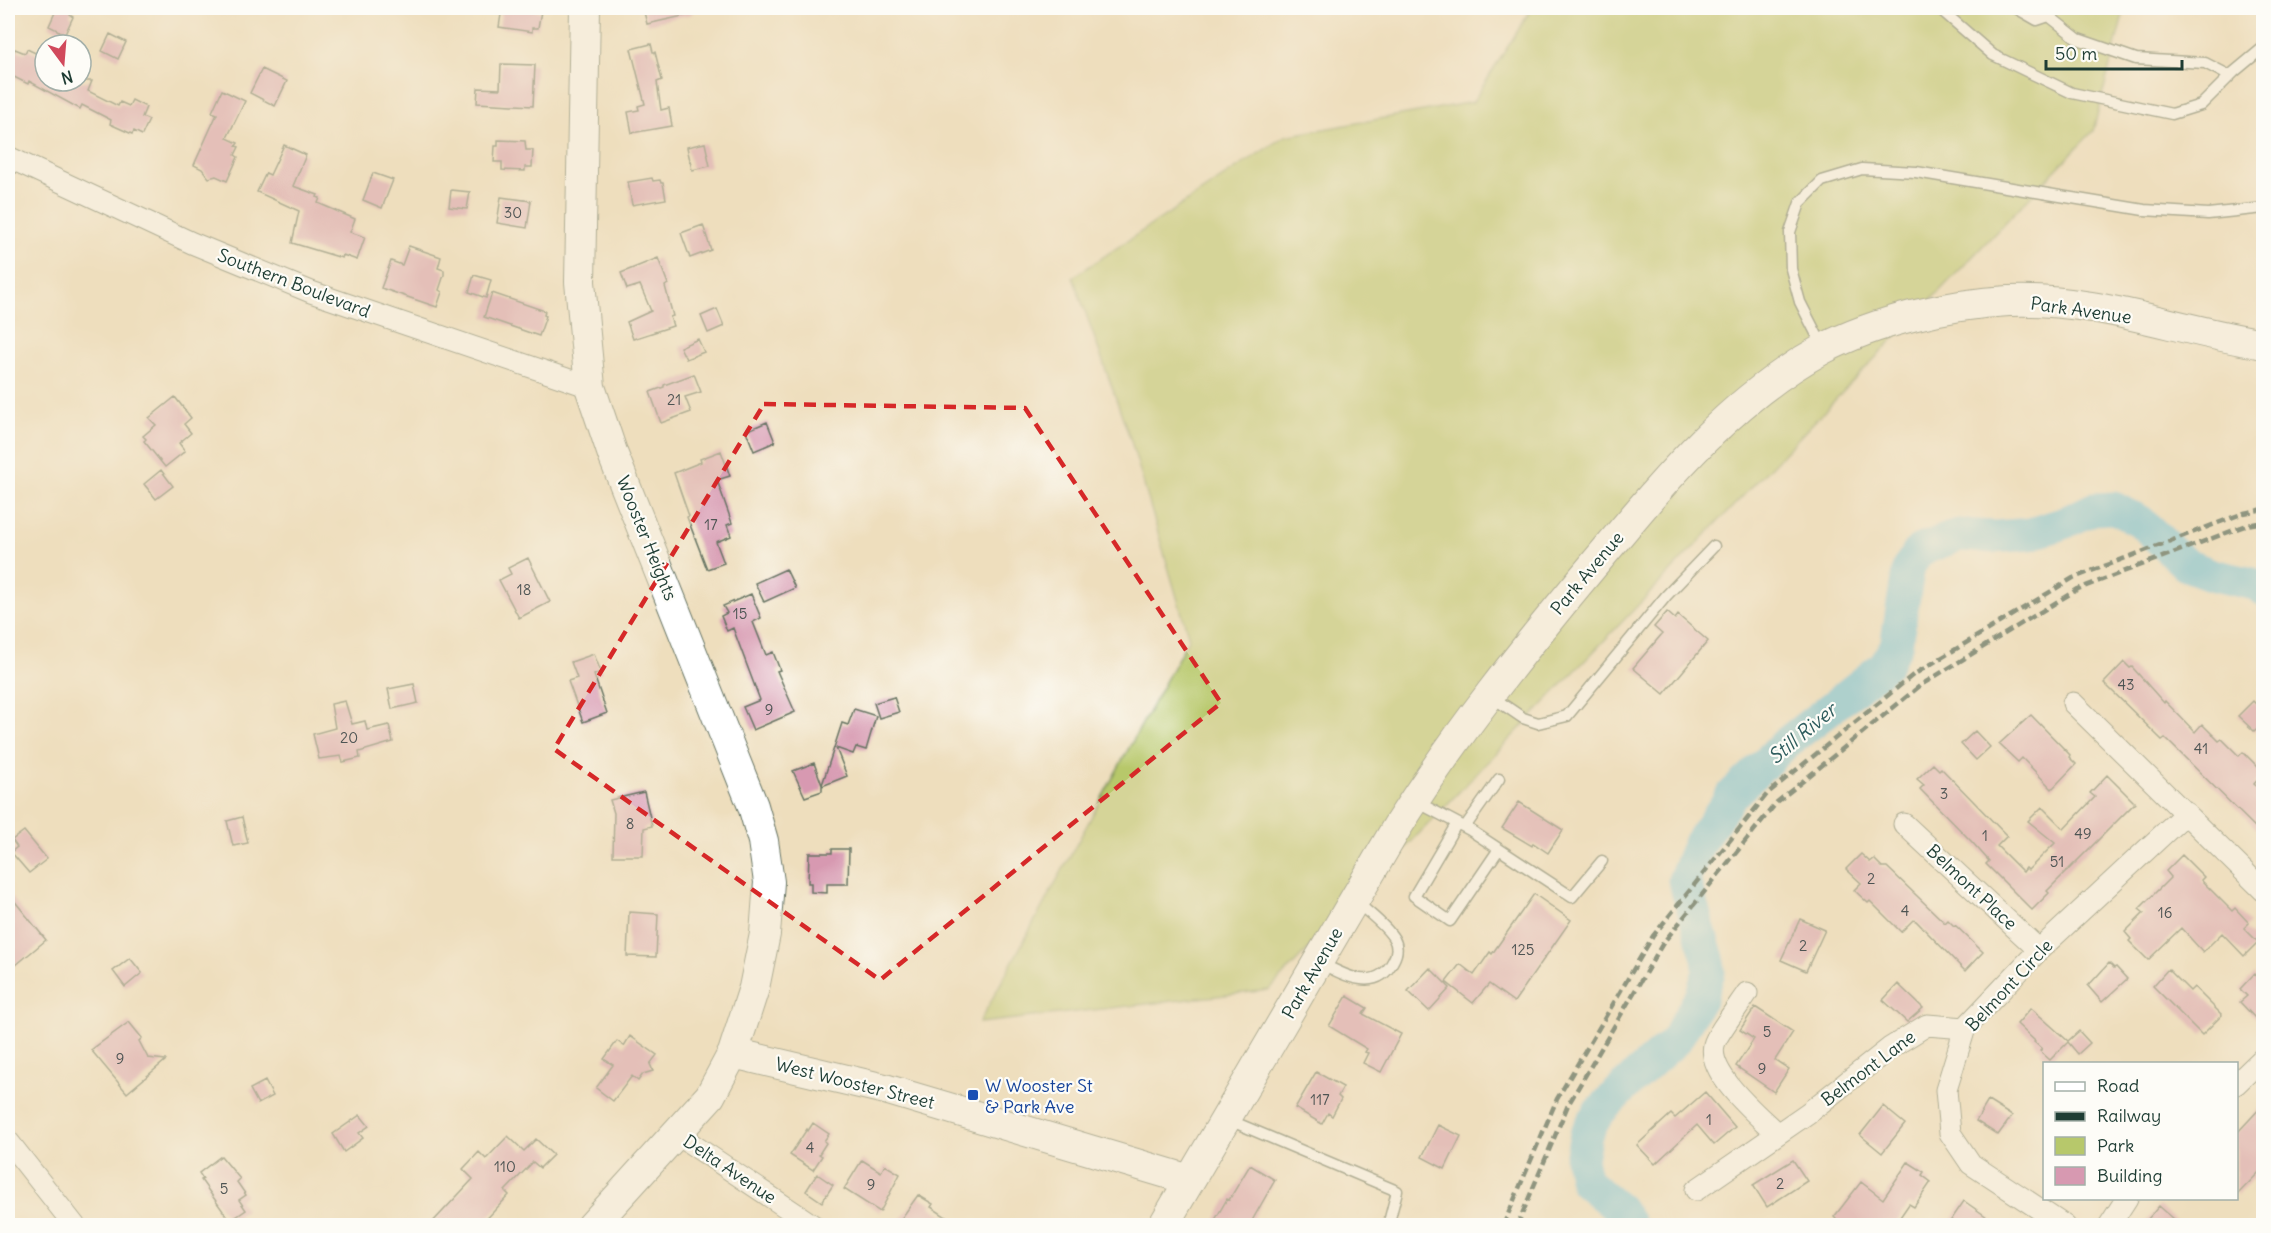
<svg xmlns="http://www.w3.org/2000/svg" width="2271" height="1233" viewBox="0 0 2271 1233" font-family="Delius,sans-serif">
  <rect width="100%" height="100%" fill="#fdfcf7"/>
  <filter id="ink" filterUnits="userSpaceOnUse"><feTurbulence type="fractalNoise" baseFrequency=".0167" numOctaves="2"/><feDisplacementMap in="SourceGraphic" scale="12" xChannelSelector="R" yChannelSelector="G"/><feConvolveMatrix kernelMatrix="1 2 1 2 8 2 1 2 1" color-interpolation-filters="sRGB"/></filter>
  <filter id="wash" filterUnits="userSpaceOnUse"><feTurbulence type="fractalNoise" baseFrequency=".008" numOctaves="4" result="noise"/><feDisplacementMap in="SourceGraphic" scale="24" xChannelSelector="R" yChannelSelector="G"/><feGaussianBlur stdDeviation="1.35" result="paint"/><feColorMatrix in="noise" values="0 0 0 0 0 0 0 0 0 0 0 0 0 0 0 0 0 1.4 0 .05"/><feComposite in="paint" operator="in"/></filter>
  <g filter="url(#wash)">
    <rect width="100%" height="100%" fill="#eedebd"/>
    <!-- green -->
    <path fill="#b7c86b" stroke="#6b8250" stroke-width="1.5" d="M1532,8H2125L2093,131L1269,990L979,1023L1189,638L1131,441L1073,277L1285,136L1473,102Z"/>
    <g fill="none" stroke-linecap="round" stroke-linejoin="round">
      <!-- river -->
      <path stroke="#60bede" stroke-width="33" d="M1630,1226L1619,1209L1586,1182L1581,1159L1586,1134L1597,1114L1628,1083L1676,1040L1701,996L1709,972L1708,958L1684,880L1699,843L1732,795L1785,744L1884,666L1896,646L1909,566L1920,550L1959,535L1994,537L2030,534L2062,524L2093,509L2114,508L2140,521L2186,565L2213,575L2258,585L2264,590"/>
    </g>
    <g id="blocks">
      <!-- building -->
      <path fill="#d799b1" d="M57,8H74L70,15L73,17L65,34L49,26Z
        M502,8H535V11H541L538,28H532V32L499,27Z
        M643,8H692V14L647,24Z
        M110,34L126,42L118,59L102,51Z
        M651,44L653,52H655L662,80L657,82L661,110L669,108L672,126L632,133L628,112L639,110L638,106L645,104L631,49Z
        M15,49L25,53L27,49L42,56L39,61L45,64V81H92L88,91L118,106L120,102L129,106L132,100L146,107L142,117L149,120L142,135L134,131L132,134L110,124L111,120L82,105L80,109L29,81L28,84L8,74V53L12,55Z
        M501,64L535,65L533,106L477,103L478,88L500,89Z
        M262,69L287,81L275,106L250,93Z
        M222,90L245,101L227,138L238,143L236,146L239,147L235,155L238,157L227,181L216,176L209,178L202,169L194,165L217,114L212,112Z
        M498,140L525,141L526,150H533L532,167H525V171L502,170V162H494L495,146H498Z
        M705,143L710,166L692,170L687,147Z
        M284,145L306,155L293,186L318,195L317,197L320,198L318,203L355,219L350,232L365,237L357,260L343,255L342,258L292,243L299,211L257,192L266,173L270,175Z
        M373,173L393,180L382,208L363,200Z
        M652,178L653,181L660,180L661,183H663L666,199L632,205L628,182Z
        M451,190L470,192L467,209L449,207Z
        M501,197L531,201L527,228L497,223Z
        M703,225L711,250L690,258L681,233Z
        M409,246L441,257L438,268L444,270V275L439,290L442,292L437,307L381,288L391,261L402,265Z
        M658,258L668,284L665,286L673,316L670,317L673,326L633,339L627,322L651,311L640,285L627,289L621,273Z
        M474,275L491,280L486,298L469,292Z
        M492,293L545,311L544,315L546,316L539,336L484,317Z
        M717,309L724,326L708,333L701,316Z
        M698,339L704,352L686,359L680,347Z
        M694,374L701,392L685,397L691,412L661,423L650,392L664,387V385Z
        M175,397L191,418L184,424L191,433L179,443L185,451L165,467L144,441L146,439L143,436L156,425L149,418Z
        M767,422L775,442L754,451L746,431Z
        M721,451L730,476L717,480L732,523L727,525L731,536L716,542L724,563L707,569L687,517L689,516L674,473L701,462L700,459Z
        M161,470L173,486L156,499L144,484Z
        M528,558L550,602L519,618L499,580L511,574L508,568Z
        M786,569L795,588L764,602L755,583Z
        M751,594L761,618L753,622L766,655L773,652L780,670L777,671L795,712L753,730L743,707L760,700L733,628L727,631L721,616L727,613L723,606Z
        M1667,612L1675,619L1678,615L1708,641L1664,694L1633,668L1662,634L1654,627Z
        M594,654L601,672L594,675L607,713L583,722L568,681L577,678L571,662Z
        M2124,662L2130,668L2132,667L2164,703L2165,701L2195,732L2202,724L2219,741L2222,739L2239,756L2243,752L2264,773L2254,784L2264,793V836L2165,738L2162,740L2104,683Z
        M414,684L418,703L392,709L388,689Z
        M894,697L899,712L879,718L874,703Z
        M345,701L352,724L365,721L367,730L389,725L393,742L359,752L360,758L343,762L341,756L319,759L313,734L335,728L331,704Z
        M2253,701L2264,712V722L2254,731L2238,716Z
        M854,709L876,716L866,750L856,747L853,754L836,748L847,776L822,786V791L805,797L793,771L814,763L822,785L842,723L848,725Z
        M2031,715L2070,755L2069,757L2076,764L2052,789L2022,758L2018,762L1999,744Z
        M1975,731L1990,747L1976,760L1961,744Z
        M1933,764L1939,770L1941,768L2007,836L1997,846L2023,872L2026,868L2028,870L2055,843L2028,821L2042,807L2064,829L2095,797L2090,793L2107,775L2135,803L2047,891L2049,893L2032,910L1986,864L1989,861L1972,842L1920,789L1924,785L1917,779Z
        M644,792L652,826L644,828L643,856H613L614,813L610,800Z
        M1519,802L1563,830L1548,853L1533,843L1532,846L1502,828Z
        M242,817L248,843L233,846L227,821Z
        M24,831L47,859L29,873L11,852L17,847L12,840Z
        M832,849H849L848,884H827V893L811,892V883H808L809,853H832Z
        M1861,854L1870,862L1874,859L1882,867H1887L1945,923L1948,920L1954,926L1955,925L1983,952L1965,971L1916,921L1913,920L1901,932L1870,901L1868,903L1854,890L1861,883L1846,869Z
        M2182,855L2204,877L2201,880L2232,911L2235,908L2249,923L2244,928L2258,942L2244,956L2222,933L2203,952L2181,928L2148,960L2129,941L2131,939L2125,932L2144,913L2139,909L2171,877L2166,871Z
        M8,893L46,940L16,965L8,955Z
        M1534,894L1571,920L1514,1002L1489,984L1473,1003L1446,982L1460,964L1474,975L1490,952L1492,954Z
        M629,912L658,914L656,957L627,956Z
        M1800,919L1825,930L1806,971L1781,960Z
        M130,958L142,973L125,987L113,971Z
        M2109,963L2114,968L2116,967L2127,979L2102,1002L2088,986Z
        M1430,968L1450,988L1429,1011L1408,991Z
        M2168,969L2190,991L2194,987L2222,1015L2202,1035L2153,986Z
        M2254,974L2262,982L2264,981V1013L2256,1019L2240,1002L2247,996L2240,989Z
        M1898,984L1923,1008L1907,1022L1883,1000Z
        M1347,996L1367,1008L1363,1014L1401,1034L1381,1072L1363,1063L1368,1053L1365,1052L1367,1049L1329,1026Z
        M1755,1007L1793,1032L1775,1060L1789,1069L1774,1092L1736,1066L1754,1039L1740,1030Z
        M2031,1008L2068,1041L2079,1031L2090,1043L2078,1054L2068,1042L2050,1060L2040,1051L2042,1049L2034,1042L2035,1041L2017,1024Z
        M129,1022L142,1038L139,1041L148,1058L166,1060L127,1093L91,1050Z
        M630,1036L657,1055L650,1064L653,1071L643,1074L638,1081L632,1076L613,1101L596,1088L613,1065L604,1059L617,1041L624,1046Z
        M1316,1072L1343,1087L1338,1096L1341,1099L1332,1116L1328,1113L1322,1124L1295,1108Z
        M265,1081L273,1096L258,1104L250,1089Z
        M1705,1092L1735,1127L1714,1145L1697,1125L1655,1164L1637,1145L1671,1114L1675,1118Z
        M1988,1101L2012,1116L1998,1135L1976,1121Z
        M2264,1104V1167L2236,1196V1134Z
        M1883,1106L1905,1124L1882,1153L1860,1135Z
        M360,1115L369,1126L359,1133L363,1138L344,1152L333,1134Z
        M813,1123L829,1134L824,1141L826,1143L819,1154L822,1156L813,1170L790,1155L807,1129L808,1131Z
        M1438,1125L1461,1136L1445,1169L1422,1157Z
        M508,1136L524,1151L536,1139L553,1155L540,1168L533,1162L505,1191L509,1195L480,1226H429L473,1179L463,1169L479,1152L486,1159Z
        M221,1156L240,1179L237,1182L246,1195L239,1200L246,1210L230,1221L201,1180L203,1179L199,1173Z
        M862,1160L881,1172L885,1165L900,1174L880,1212L844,1189Z
        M1793,1160L1807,1181L1767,1207L1753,1185Z
        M1908,1162L1924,1172L1922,1175L1931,1182L1914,1207L1909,1204L1894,1226H1833L1836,1219L1834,1217L1861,1182L1883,1199Z
        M1250,1165L1275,1180L1258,1210L1249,1226H1215L1217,1221L1215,1220L1227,1199L1229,1200Z
        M817,1174L833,1185L822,1202L806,1191Z
        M918,1195L933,1204L931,1207L960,1226H896Z
        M1964,1201L2000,1226H1947Z
        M2159,1206L2182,1226H2142Z"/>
    </g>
  </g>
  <g filter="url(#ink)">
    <use href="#blocks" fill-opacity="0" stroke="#677564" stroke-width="1.5"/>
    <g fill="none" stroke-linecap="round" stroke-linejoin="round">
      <!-- lane casing -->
      <g stroke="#677564" stroke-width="13">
        <path id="lane" d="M1939,8L1993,55L2072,93L2172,114L2201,105L2234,72L2264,47
          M2016,8L2037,20L2049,16L2054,8
          M2049,16L2078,39L2136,59L2205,63L2230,76
          M1823,347L1800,302L1791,269L1790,232L1800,203L1822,181L1862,169L1916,172L2144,210L2208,214L2264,208
          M1492,697L1523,718L1538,723L1567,716L1666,596L1714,546
          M1417,802L1470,830L1572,897L1602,861
          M1457,823L1414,896L1450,921L1499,849
          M1465,827L1499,779
          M1319,962C1343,975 1377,994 1393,961C1397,954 1398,946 1394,939C1386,925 1368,913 1357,902
          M1229,1120L1397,1191L1388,1226"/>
      </g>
      <!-- street casing -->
      <g stroke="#677564" stroke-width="23">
        <path id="street" d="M8,157L192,243L311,292L590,387
          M2073,703L2264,891
          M1904,824L2039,950
          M1747,993C1740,1004 1716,1035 1714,1045C1707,1074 1758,1115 1777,1134
          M2236,1084L2264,1057
          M675,1133L814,1226
          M8,1141L75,1226
          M1696,1190L1808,1113L1890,1048L1927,1025L1965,1028
          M2065,1226L1971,1164L1950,1133L1946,1090L1965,1028L2039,950L2186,813
          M2109,1226L2127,1198"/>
      </g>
      <!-- secondary casing -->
      <g stroke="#677564" stroke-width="32">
        <path id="secondary" d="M585,8L580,282L590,387L613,455L753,806L763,841L769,882L765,934L754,988L733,1053L710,1096L592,1226
          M733,1053L885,1089L1190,1180
          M1163,1226L1397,827C1456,734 1522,651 1592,567C1660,486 1728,400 1823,349C1876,321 1949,304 2009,301C2095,297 2179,331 2264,344"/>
      </g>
      <!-- lane -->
      <use href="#lane" stroke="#fff" stroke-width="10"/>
      <!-- street -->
      <use href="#street" stroke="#fff" stroke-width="21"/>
      <!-- secondary -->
      <use href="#secondary" stroke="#fff" stroke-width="30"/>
      <!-- rail -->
      <path stroke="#1f3d34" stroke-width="4.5" stroke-dasharray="9 4.5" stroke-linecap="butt" d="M1503,1226L1557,1099L1653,936L1768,793L1913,675L2073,578L2244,513L2264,509
        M1517,1226L1568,1105L1663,943L1777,802L1921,685L2078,589L2247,525L2264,522"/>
    </g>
  </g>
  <!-- marked area -->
  <path d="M0 0H2271V1233H0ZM764,404L1025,408L1221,703L880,980L554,749Z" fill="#eedebd" fill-opacity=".55" fill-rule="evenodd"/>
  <path fill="none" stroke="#d62828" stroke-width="4.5" stroke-dasharray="12 8" stroke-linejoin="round" d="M764,404L1025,408L1221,703L880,980L554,749Z"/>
  <!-- markers -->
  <rect fill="#1a4fb4" stroke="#fdfcf7" stroke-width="2" x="967" y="1089" width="12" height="12" rx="3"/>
  <g text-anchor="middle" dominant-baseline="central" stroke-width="4.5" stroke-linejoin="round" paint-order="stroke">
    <!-- number labels -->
    <g font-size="15" fill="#4d5453">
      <text x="513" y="212">30</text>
      <text x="674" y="399">21</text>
      <text x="711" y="524">17</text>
      <text x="524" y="589">18</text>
      <text x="740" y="613">15</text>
      <text x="2126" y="684">43</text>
      <text x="769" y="709">9</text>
      <text x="349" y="737">20</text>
      <text x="2201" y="748">41</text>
      <text x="1944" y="793">3</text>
      <text x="630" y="823">8</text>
      <text x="2083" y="833">49</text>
      <text x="1985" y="835">1</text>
      <text x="2057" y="861">51</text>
      <text x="1871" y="878">2</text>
      <text x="1905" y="910">4</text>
      <text x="2165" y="912">16</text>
      <text x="1803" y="945">2</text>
      <text x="1523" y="949">125</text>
      <text x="1767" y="1031">5</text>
      <text x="120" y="1058">9</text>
      <text x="1762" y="1068">9</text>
      <text x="1320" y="1099">117</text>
      <text x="1709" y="1119">1</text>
      <text x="810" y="1147">4</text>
      <text x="505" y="1166">110</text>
      <text x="1780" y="1183">2</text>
      <text x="871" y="1184">9</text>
      <text x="224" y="1188">5</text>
    </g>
    <!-- street labels -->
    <g font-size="18" fill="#1f3d34" stroke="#fdfcf7">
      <text transform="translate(294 283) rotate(21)">Southern Boulevard</text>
      <text transform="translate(2081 310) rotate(8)">Park Avenue</text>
      <text transform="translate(647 538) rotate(68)">Wooster Heights</text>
      <text transform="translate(1587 573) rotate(-50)">Park Avenue</text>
      <text transform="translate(1972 887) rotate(43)">Belmont Place</text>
      <text transform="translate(1312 973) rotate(-60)">Park Avenue</text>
      <text transform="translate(2009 985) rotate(-47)">Belmont Circle</text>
      <text transform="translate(1868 1068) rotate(-37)">Belmont Lane</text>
      <text transform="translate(855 1083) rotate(14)">West Wooster Street</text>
      <text transform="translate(730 1169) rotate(34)">Delta Avenue</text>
    </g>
    <!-- transit labels -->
    <g font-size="18" fill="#164399" stroke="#fdfcf7" text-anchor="start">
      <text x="985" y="1085">W Wooster St<tspan x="985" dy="21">&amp; Park Ave</tspan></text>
    </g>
    <!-- water labels -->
    <g font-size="20" font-style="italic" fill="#2f5d5e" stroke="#fdfcf7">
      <text transform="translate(1802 733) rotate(-40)">Still River</text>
    </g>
  </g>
  <!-- margin -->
  <rect width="2271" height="1233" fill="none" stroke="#fdfcf7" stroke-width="30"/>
  <!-- legend -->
  <rect x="2043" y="1062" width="195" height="138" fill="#fdfcf7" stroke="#a4b0a9" stroke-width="1.5"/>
  <rect x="2055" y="1082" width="30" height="9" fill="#ffffff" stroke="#a4b0a9" stroke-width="1.5"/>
  <text x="2097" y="1092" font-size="18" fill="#1f3d34">Road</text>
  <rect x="2055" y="1112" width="30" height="9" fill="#1f3d34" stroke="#a4b0a9" stroke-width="1.5"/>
  <text x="2097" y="1122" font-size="18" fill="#1f3d34">Railway</text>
  <rect x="2055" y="1137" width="30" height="18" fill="#b7c86b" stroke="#a4b0a9" stroke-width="1.5"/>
  <text x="2097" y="1152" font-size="18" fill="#1f3d34">Park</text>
  <rect x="2055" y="1167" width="30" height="18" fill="#d799b1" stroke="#a4b0a9" stroke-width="1.5"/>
  <text x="2097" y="1182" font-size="18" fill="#1f3d34">Building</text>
  <!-- north arrow -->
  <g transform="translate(63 63) rotate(164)"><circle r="28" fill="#fdfcf7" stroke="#a4b0a9" stroke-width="1.5"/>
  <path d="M0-4.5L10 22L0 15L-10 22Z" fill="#d1495b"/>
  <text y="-9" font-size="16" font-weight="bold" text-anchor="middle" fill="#1f3d34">N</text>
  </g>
  <!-- scale -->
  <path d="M2046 60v9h136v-9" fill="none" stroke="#1f3d34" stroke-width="3"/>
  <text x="2055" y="60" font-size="18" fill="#1f3d34" stroke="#fdfcf7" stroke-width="4.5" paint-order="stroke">50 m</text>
</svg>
